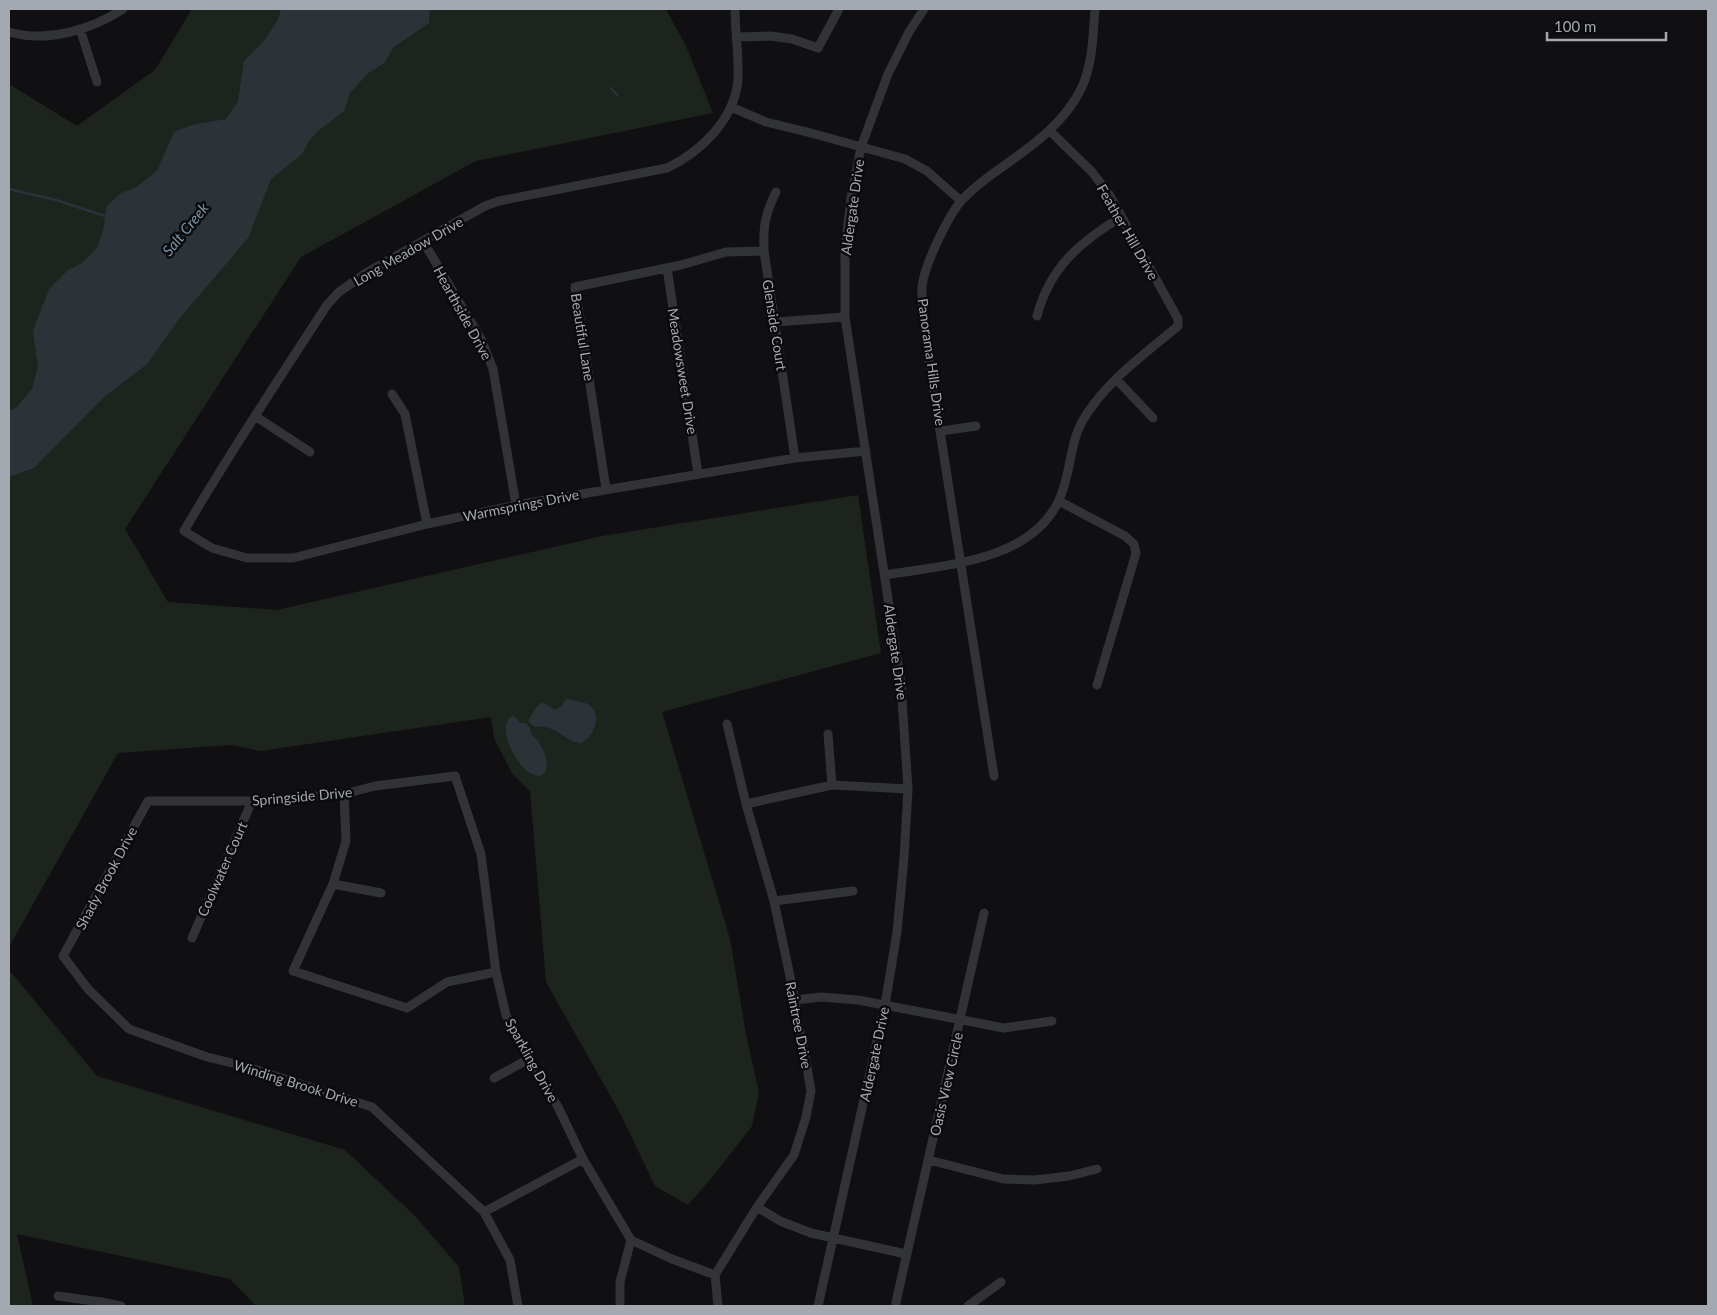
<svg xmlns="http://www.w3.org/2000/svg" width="1717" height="1315" viewBox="0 0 1717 1315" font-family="Lato,sans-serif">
  <rect width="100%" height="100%" fill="#101012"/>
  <!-- green -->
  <path fill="#1d241e" d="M192,9H666L686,46L713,113L476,161L301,257L125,529L168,602L277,610L602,536L858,495L881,653L662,712L730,939L746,1034L759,1093L752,1126L714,1175L688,1205L655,1186L620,1113L546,982L530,791L512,773L494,738L491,717L261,751L230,745L118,753L9,947V84L77,126L155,70Z
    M9,970L97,1076L345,1150L415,1216L459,1267L465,1306H256L230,1279L17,1234L33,1306H9Z"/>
  <!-- water -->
  <path fill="#2b3339" d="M281,9H430L429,23L394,47L384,63L367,74L350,93L344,111L319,130L309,141L302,154L271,179L248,238L179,319L147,364L104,397L34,468L9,477V411L16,408L32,389L38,367L33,331L49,289L68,270L82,263L97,248L103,231L107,206L121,193L135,188L157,171L174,132L192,125L226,119L238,101L244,61L264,41L278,20Z
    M566,699C571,700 586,702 589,705C603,715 594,737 581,743C562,741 559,725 535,727L528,721L535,709L542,702L555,710L561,707Z
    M514,716L521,723H526L530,728L531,734C539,739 550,760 546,770C545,772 542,775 541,776C537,776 533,775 530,773C516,764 499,733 509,718Z"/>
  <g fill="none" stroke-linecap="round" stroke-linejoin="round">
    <!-- stream -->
    <path stroke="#2b3339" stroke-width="2.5" d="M611,88L617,95
      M9,189L56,200L105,216"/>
    <!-- minor -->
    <path stroke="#323336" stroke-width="9" d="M735,9C735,32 739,55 738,78C736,118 701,152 667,168L499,201L485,206L366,273L339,292L327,305C278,380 229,454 184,531L212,548L247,558H293L427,524L516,505L795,458L866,451
      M80,29L97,82
      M9,32C47,43 91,30 123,9
      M736,37L771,36L792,39L818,48L839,9
      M731,107L766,122L811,133L905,159L927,171L961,201
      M776,192C765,214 763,227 764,251L795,458
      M423,241L481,339L493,369L516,505
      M667,268L698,474
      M1037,316C1050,267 1080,242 1121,217
      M775,322L845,317
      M1117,380L1153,418
      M392,394L405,414L427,524
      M255,416L310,452
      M941,431L976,426
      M606,489L575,287L681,265L726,252L764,251
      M1059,501L1125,536L1134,544L1136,553L1134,560L1097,685
      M885,575C943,565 1031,562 1059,500C1071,475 1069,444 1083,420C1105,382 1145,354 1178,326V319L1109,194L1092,172L1050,131
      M828,734L832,785
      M994,776L927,348C925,328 921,308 922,287C924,266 947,218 961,201C972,189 992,174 1005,165C1035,144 1066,121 1082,87C1093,62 1093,35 1095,9
      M344,794L346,841L333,884L293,971L407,1008L447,982L496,972
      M746,804L832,785L908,789
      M333,884L381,893
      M774,901L853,891
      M192,938L252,801
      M795,1000L821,997L858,1000L1004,1028L1052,1021
      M494,1078L529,1059
      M929,1160L1003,1179L1035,1180L1069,1176L1097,1169
      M757,1207L780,1221L811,1233L906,1254
      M484,1212L583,1159
      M58,1296L101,1302L121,1306
      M518,1306L510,1260L484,1212L372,1107L244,1066L207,1057L129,1029L88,989L63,956L148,801H252L344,794L375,786L455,776L481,854L496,972L506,1015L529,1059L558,1107L583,1159L631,1240L672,1259L715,1275
      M620,1306V1282L631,1240
      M718,1306L715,1275L757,1207L794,1155L806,1117L811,1091L804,1050L797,1019L795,1000L774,901L746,804L727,724
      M818,1306L885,1005L897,932L904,858L908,789L901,684L845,317V250L851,198L861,147L888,74L909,32L924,9
      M896,1306V1302L984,913
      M968,1306L1001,1282"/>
  </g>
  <g text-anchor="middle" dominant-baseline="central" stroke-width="5" stroke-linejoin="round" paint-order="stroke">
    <!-- street labels -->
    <g font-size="14" fill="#a3a8b1" stroke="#0b0b0d">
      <text transform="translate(852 207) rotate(-82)">Aldergate Drive</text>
      <text transform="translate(1128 232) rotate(60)">Feather Hill Drive</text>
      <text transform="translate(408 251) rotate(-30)">Long Meadow Drive</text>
      <text transform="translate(463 313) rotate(61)">Hearthside Drive</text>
      <text transform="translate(775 325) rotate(81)">Glenside Court</text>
      <text transform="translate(583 337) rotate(81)">Beautiful Lane</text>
      <text transform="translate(932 362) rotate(82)">Panorama Hills Drive</text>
      <text transform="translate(683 371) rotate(81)">Meadowsweet Drive</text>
      <text transform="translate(521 505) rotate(-11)">Warmsprings Drive</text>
      <text transform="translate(896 652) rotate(82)">Aldergate Drive</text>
      <text transform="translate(302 796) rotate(-5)">Springside Drive</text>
      <text transform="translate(222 869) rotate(-66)">Coolwater Court</text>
      <text transform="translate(106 878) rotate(-62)">Shady Brook Drive</text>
      <text transform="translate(799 1025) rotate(79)">Raintree Drive</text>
      <text transform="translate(874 1054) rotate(-78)">Aldergate Drive</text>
      <text transform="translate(532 1060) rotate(61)">Sparkling Drive</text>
      <text transform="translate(296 1083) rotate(17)">Winding Brook Drive</text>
      <text transform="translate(946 1084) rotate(-77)">Oasis View Circle</text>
    </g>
    <!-- water labels -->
    <g font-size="15" font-style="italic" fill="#7b96ab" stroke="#0b0b0d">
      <text transform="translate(185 229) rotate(-51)">Salt Creek</text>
    </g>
  </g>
  <!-- border -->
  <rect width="1717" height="1315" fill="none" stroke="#a3a8b1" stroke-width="20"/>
  <!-- scale -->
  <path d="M1547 32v8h119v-8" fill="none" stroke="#a3a8b1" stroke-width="2.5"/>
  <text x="1554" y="32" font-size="15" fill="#a3a8b1" stroke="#0b0b0d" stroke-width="4" paint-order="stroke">100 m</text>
</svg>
